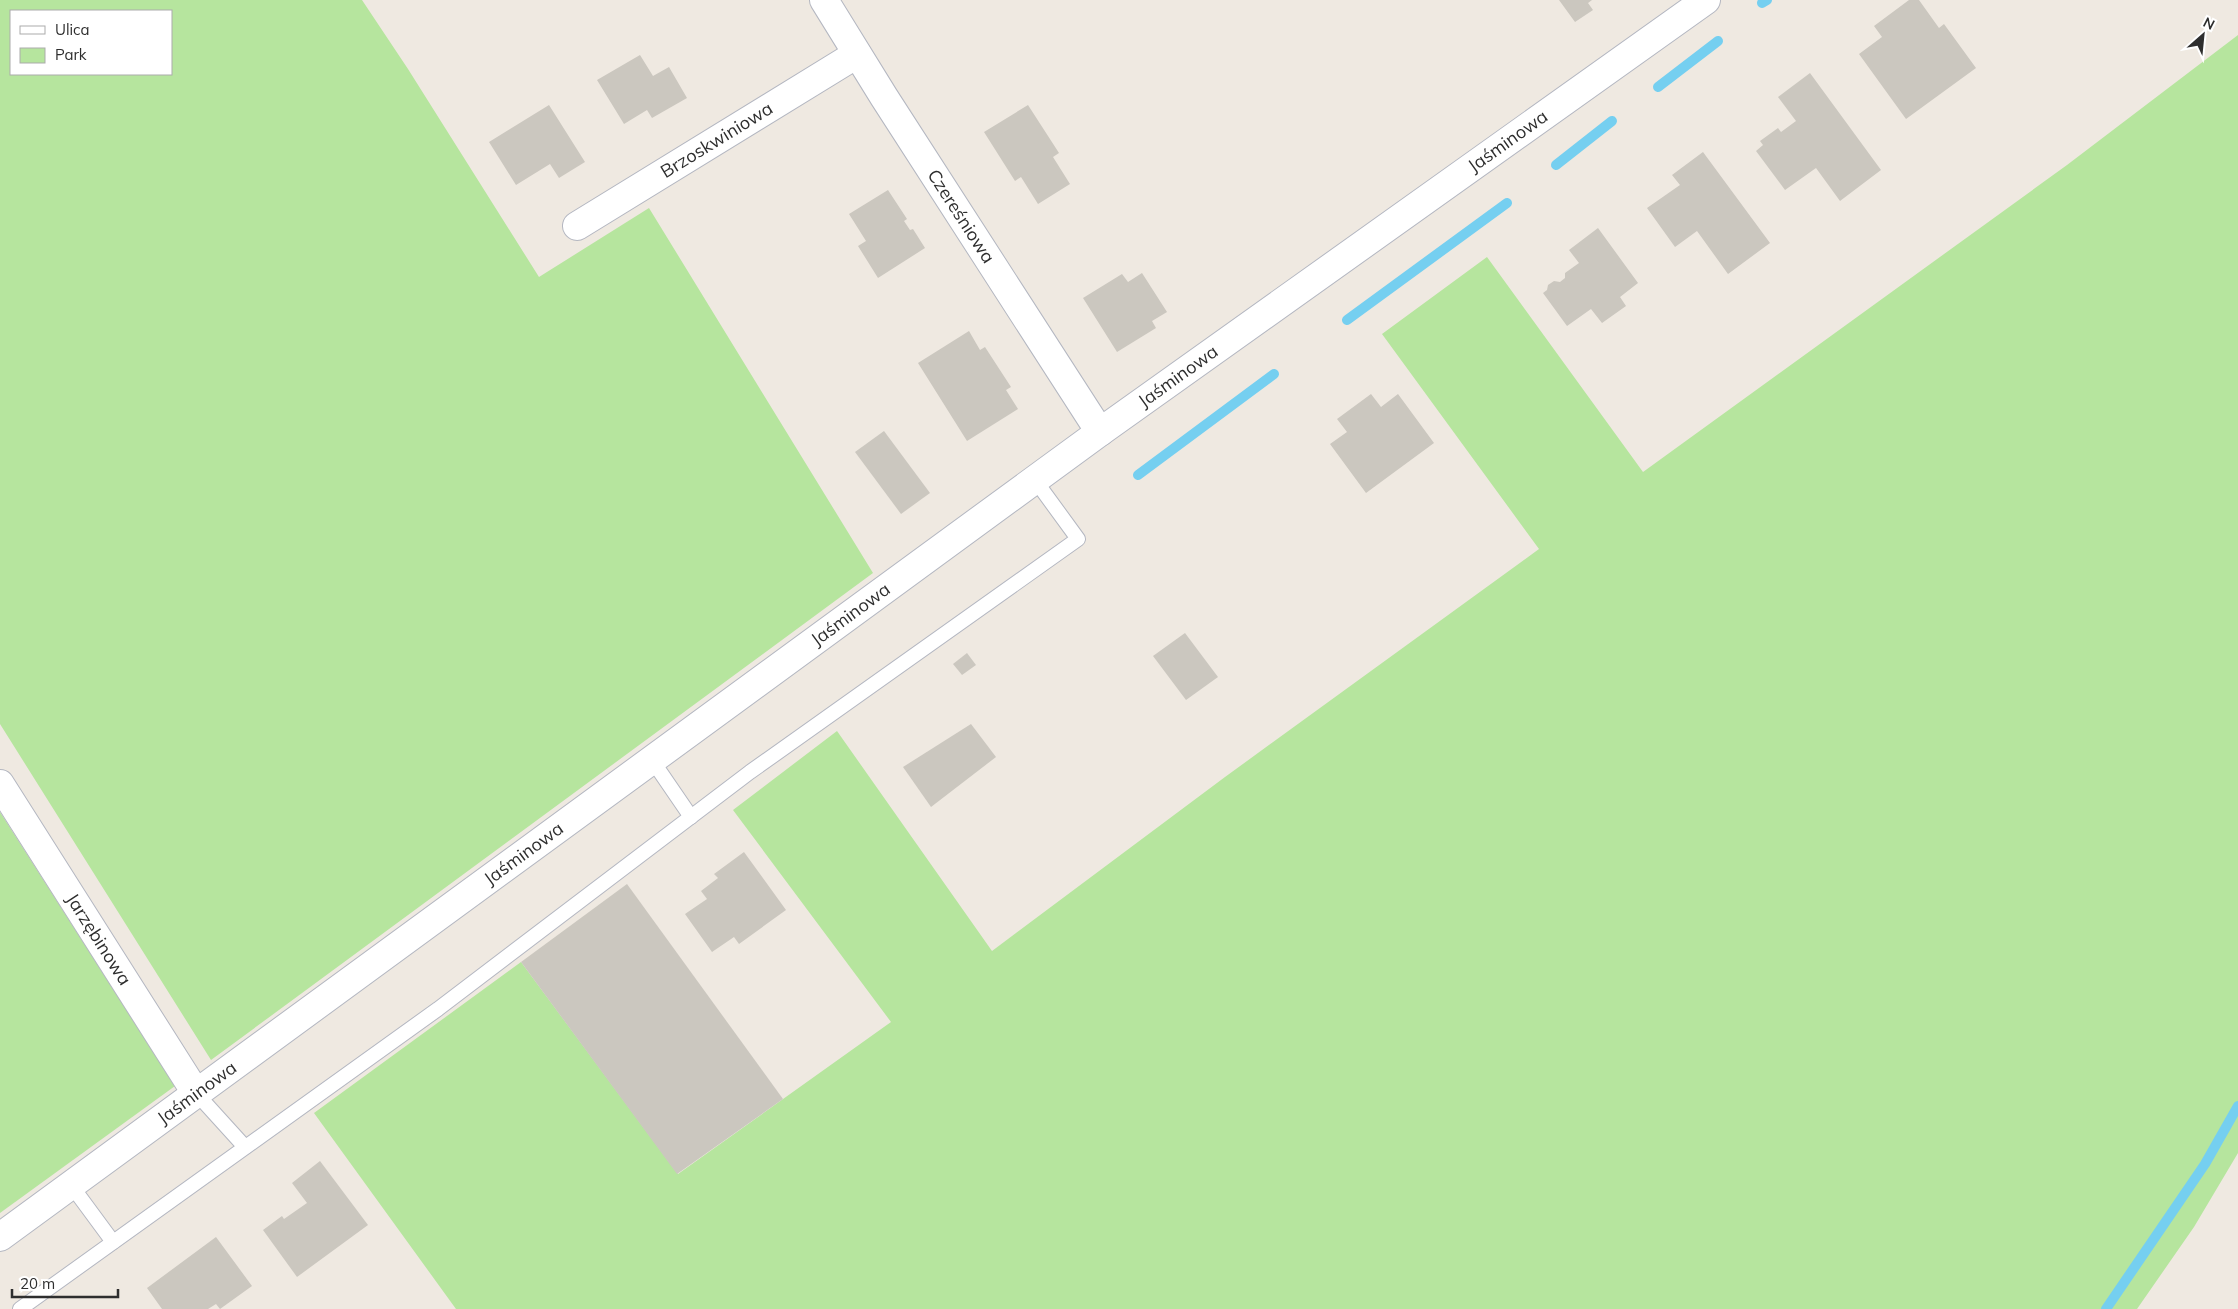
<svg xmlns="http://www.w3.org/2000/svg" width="2238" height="1309" font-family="Mulish,sans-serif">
<rect width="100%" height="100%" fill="#efe9e1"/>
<g fill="#b6e59e" fill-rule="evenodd">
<path d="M0 0H362L408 69 539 277 649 208 873 573 211 1060 0 724ZM11 11H171V74H11Z"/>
<polygon points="2238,35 2238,1153 2194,1227 2137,1309 456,1309 314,1113 521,962 678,1174 891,1022 733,810 837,731 992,951 1225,777 1539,549 1382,334 1487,257 1643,472 2067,165"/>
<polygon points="0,812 175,1086 0,1213"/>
</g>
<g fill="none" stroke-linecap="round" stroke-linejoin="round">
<g stroke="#75cff0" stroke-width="10">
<polyline points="1762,3 1767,0"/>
<polyline points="1658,87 1718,41"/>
<polyline points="1556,165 1612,121"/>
<polyline points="1347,320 1507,203"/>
<polyline points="1138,475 1274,374"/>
<polyline points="2106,1309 2205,1164 2238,1106"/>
</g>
</g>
<g fill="#cbc7bf">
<polygon points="1559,0 1592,0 1588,3 1593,10 1575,22"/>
<polygon points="1909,0 1919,0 1939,28 1944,24 1976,68 1906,119 1859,54 1882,37 1874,26"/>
<polygon points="640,55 653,76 669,67 687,98 652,118 647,110 624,124 597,80"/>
<polygon points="1810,73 1881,170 1840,201 1816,168 1785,190 1756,151 1763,145 1760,141 1778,128 1781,132 1796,121 1778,97"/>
<polygon points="549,105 585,162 559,178 550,164 516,185 489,142"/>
<polygon points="1028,105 1059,153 1053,157 1070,184 1038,204 1021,177 1015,181 984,132"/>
<polygon points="1703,152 1770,243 1728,274 1697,231 1675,247 1647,208 1680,185 1672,175"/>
<polygon points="888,190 907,219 904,221 910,230 913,229 925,248 878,278 858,246 866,241 849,214"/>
<polygon points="1598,228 1638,283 1620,297 1626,306 1602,323 1591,309 1567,326 1543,293 1547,290 1548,285 1554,281 1560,282 1565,278 1565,273 1579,263 1569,250"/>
<polygon points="1142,273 1167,312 1152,321 1156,328 1117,352 1083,298 1122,274 1128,282"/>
<polygon points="969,331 980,350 985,347 1011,387 1006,390 1018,409 967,441 918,363"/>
<polygon points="1371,394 1381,407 1398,394 1434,443 1366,493 1330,444 1347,432 1337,419"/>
<polygon points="884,431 930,493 901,514 855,452"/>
<polygon points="1185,633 1218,677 1186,700 1153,656"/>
<polygon points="967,653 976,665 962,675 953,664"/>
<polygon points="971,724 996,757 931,807 903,767"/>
<polygon points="744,852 786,910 739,944 734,937 712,952 685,914 707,899 701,891 718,878 714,874"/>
<polygon points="627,884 783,1099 677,1174 521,962"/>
<polygon points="320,1161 368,1225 297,1277 263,1230 282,1216 284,1219 307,1203 292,1183"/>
<polygon points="216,1237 252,1286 220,1309 216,1304 208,1309 162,1309 147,1288"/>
</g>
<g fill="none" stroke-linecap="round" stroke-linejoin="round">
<defs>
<g id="lane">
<polyline points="652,760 691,817"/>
<polyline points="196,1093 245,1147"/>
<polyline points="71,1185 113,1242"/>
<polyline points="20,1309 438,1009 750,772 1078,539 1035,480"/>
</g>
<g id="street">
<path id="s1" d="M824 0 884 97 1100 432"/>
<path id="s2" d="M577 226 857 54"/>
<path id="s3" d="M0 784 196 1093"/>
<path id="s4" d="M0 1237 1100 432 1706 0"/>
</g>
</defs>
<use href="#lane" stroke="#b4b7c1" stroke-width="16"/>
<use href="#street" stroke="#b4b7c1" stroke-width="30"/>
<use href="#lane" stroke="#fff" stroke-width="14"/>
<use href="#street" stroke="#fff" stroke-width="28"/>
</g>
<g text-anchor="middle" stroke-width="4" stroke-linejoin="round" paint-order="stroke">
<g font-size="18" fill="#2e2e2e" stroke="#fff">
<text dy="6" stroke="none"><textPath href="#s2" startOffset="164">Brzoskwiniowa</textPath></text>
<text dy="6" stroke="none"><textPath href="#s4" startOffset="1864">Jaśminowa</textPath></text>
<text dy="6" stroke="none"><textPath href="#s1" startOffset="256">Czereśniowa</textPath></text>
<text dy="6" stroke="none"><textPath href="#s4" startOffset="1459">Jaśminowa</textPath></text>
<text dy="6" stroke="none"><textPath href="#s4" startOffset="1054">Jaśminowa</textPath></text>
<text dy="6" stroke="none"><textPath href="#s4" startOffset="649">Jaśminowa</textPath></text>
<text dy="6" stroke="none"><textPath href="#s3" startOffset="184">Jarzębinowa</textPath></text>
<text dy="6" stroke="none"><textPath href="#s4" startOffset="244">Jaśminowa</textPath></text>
</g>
</g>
<rect x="10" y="10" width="162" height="65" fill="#ffffff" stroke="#ababab"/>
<rect x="20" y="26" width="25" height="8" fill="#ffffff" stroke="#ababab"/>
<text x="55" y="35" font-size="15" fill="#2e2e2e">Ulica</text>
<rect x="20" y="48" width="25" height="15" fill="#b6e59e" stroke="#ababab"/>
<text x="55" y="60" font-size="15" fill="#2e2e2e">Park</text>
<g transform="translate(2203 35) rotate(27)" stroke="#ffffff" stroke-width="4" paint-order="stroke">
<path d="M0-4L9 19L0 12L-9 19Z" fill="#2e2e2e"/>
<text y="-8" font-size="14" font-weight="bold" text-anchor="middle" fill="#2e2e2e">N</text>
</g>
<path d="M12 1289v8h106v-8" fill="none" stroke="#2e2e2e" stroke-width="2.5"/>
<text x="20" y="1289" font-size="15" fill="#2e2e2e" stroke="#ffffff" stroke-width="4" paint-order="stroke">20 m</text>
</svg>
